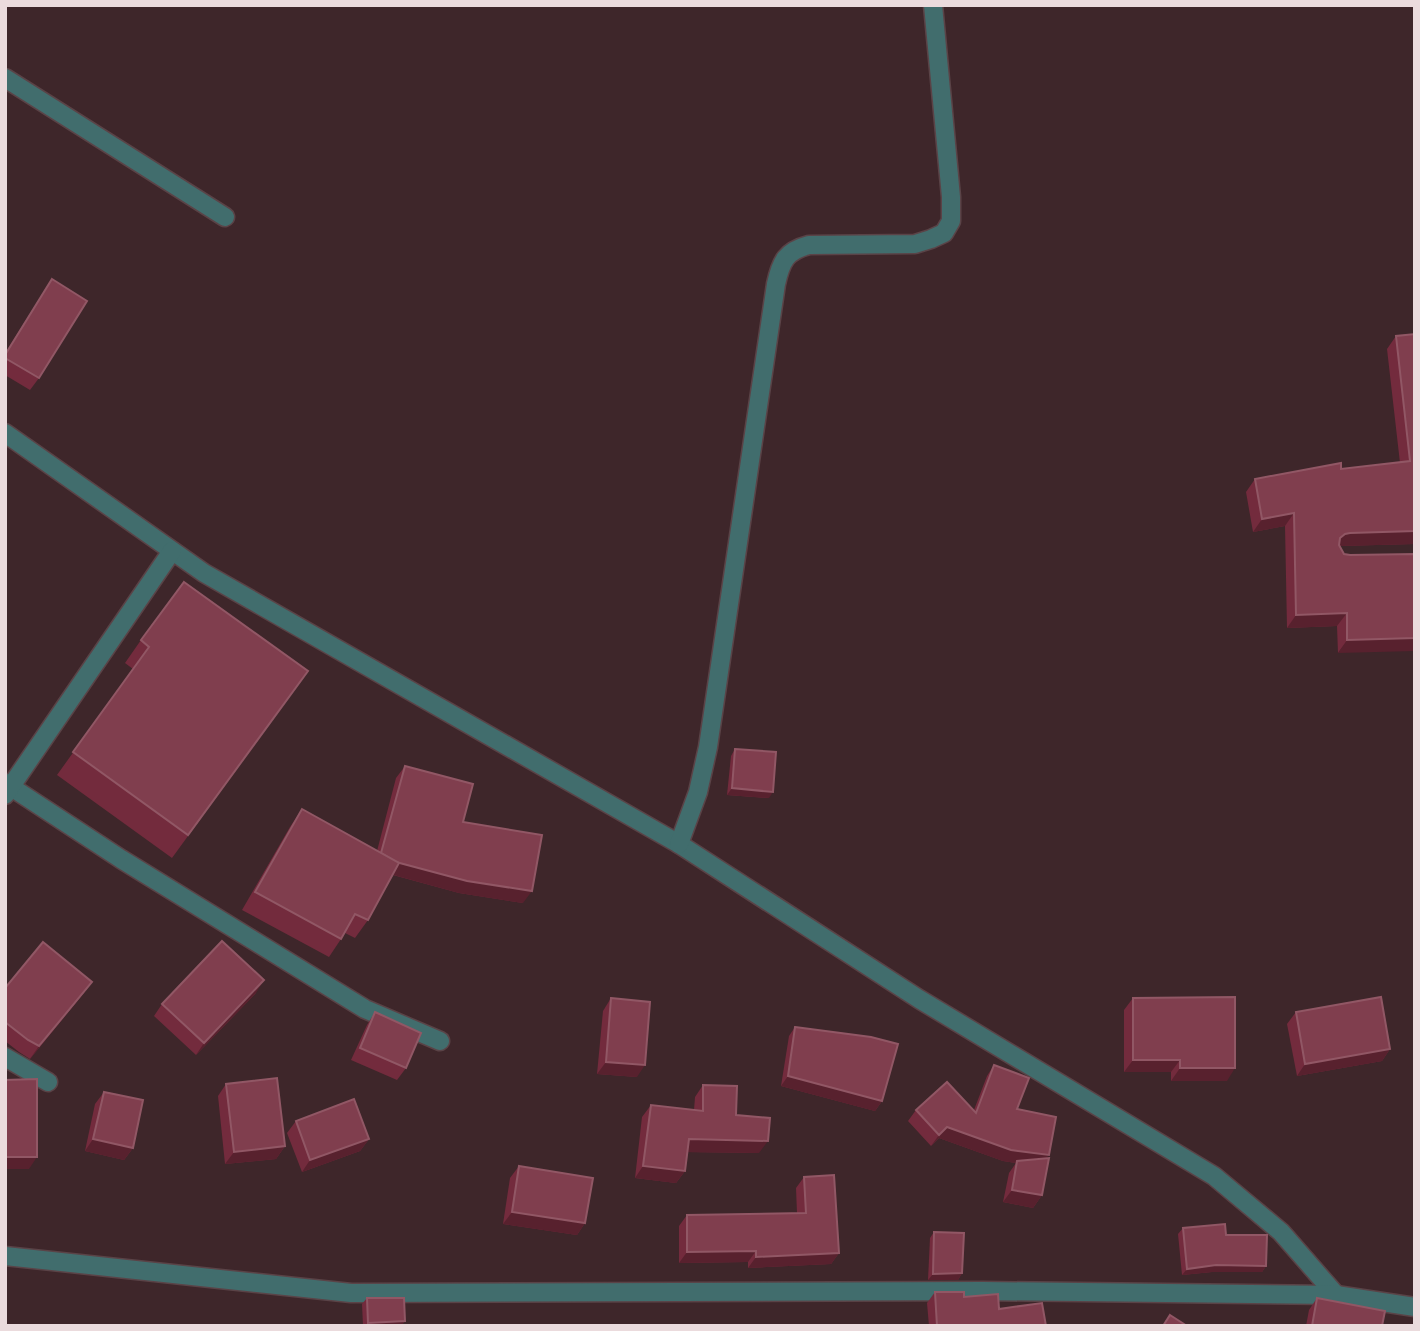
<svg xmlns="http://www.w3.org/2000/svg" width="1420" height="1331" font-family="Rubik,sans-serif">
<rect width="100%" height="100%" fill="#3e262a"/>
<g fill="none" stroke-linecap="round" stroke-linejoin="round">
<defs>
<g id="minor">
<polyline points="5,78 225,217"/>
<polyline points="5,433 204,573 679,844 919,999 1214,1176 1281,1232 1336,1295"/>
<polyline points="5,783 121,859 365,1009 440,1041"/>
<polyline points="5,795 172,551"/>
<path d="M679 844 698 792 708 747 776 284C781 261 786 251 809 245L915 244 931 239 944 233 951 221V197L933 5"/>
<polyline points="5,1057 48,1082"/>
<polyline points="5,1256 351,1293 983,1291 1336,1295 1415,1307"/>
</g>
</defs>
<use href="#minor" stroke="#5a4347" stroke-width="21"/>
<use href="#minor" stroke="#416d6d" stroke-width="18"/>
</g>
<g fill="#732b3d">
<polygon points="52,279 39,378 30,390 5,375 5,353"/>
<polygon points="1415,334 1415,544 1339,546 1344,554 1350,555 1415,554 1338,653 1337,626 1287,628 1285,526 1253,532 1246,492 1255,479 1400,463 1387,349 1396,336"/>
<polygon points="141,640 308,671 172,858 57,775 133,669 125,663"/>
<polygon points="735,749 769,798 727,795 731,756"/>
<polygon points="405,766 463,822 523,903 459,893 393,875 368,920 355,938 345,933 329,957 242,910 290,827 302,809 377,851 396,778"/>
<polygon points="92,982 83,994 30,1059 19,1052 5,1041 5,988"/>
<polygon points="256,993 196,1055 154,1016 162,1004"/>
<polygon points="611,998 637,1077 597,1074 603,1011"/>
<polygon points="1133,998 1227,1081 1171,1081 1171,1072 1124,1072 1124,1010"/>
<polygon points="375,1012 406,1068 397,1080 351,1060 367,1025"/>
<polygon points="1296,1012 1390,1049 1382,1061 1297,1076 1287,1024"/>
<polygon points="795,1027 882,1101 875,1111 781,1086 789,1036"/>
<polygon points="994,1065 1017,1109 1046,1159 1042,1195 1033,1208 1003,1202 1009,1173 1016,1163 1003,1161 939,1138 931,1146 908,1121 916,1110 974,1110 987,1076"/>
<polygon points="226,1084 285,1146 276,1159 225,1164 218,1096"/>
<polygon points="703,1085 736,1115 759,1153 687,1152 685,1171 676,1183 635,1178 642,1117 651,1105 694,1110 695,1097"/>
<polygon points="104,1092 133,1148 124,1160 85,1151 95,1104"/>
<polygon points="296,1121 369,1139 360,1151 302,1172 287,1133"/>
<polygon points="519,1166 585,1223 577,1235 503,1224 510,1178"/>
<polygon points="804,1177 839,1253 831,1264 748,1268 748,1262 679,1263 679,1226 687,1215 797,1213 796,1188"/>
<polygon points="1183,1228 1226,1235 1266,1266 1262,1272 1212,1272 1182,1275 1178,1234"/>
<polygon points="934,1232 962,1273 958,1280 928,1280 930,1238"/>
<polygon points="935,1292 964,1297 1046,1326 929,1326 927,1303"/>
<polygon points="367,1298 405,1321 401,1326 363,1326 362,1304"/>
<polygon points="1317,1298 1382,1326 1306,1326 1309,1310"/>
</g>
<g fill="#58212e">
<polygon points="1294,513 1285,526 1253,532 1262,519"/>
<polygon points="1415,531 1415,544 1341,546 1336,547 1340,538 1345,534 1350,533"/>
<polygon points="1347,613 1337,626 1287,628 1296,615"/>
<polygon points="1415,638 1415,651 1338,653 1347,640"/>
<polygon points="732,788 773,792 769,798 727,795"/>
<polygon points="380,857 532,891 523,903 459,893 372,869"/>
<polygon points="264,980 256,993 196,1055 204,1043"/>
<polygon points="92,982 83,994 30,1059 39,1046"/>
<polygon points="1390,1049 1382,1061 1297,1076 1305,1064"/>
<polygon points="1133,1060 1180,1060 1171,1072 1124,1072"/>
<polygon points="606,1062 645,1065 637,1077 597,1074"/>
<polygon points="1180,1068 1235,1068 1227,1081 1171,1081"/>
<polygon points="788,1076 882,1101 875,1111 781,1086"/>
<polygon points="947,1127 1049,1155 1041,1166 1017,1161 1016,1163 1003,1161 939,1138 931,1146 939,1135"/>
<polygon points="93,1139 133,1148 124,1160 85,1151"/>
<polygon points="369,1139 360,1151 302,1172 310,1160"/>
<polygon points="689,1139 768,1141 759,1153 680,1152"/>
<polygon points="285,1146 276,1159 225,1164 234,1152"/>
<polygon points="5,1157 37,1157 29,1169 5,1169"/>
<polygon points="643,1166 685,1171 676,1183 635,1178"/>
<polygon points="1012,1190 1042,1195 1033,1208 1003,1202"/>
<polygon points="512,1212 585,1223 577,1235 503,1224"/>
<polygon points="756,1251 748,1262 679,1263 687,1252"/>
<polygon points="839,1253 831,1264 748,1268 756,1257"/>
<polygon points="1216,1265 1266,1266 1262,1272 1212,1272 1182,1275 1187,1269"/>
<polygon points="962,1273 958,1280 928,1280 933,1274"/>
<polygon points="405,1321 401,1326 366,1326 368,1323"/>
</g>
<g fill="#803e4e" stroke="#915765" stroke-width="2">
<polygon points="52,279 87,301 39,378 5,358 5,355"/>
<polygon points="1415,334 1415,531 1350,533 1345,534 1340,538 1339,545 1344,554 1350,555 1415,554 1415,638 1347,640 1347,613 1296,615 1294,513 1262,519 1255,479 1341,463 1341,469 1410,461 1396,336"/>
<polygon points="184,582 308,671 188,835 73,752 149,647 141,640"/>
<polygon points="735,749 776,752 773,792 732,788"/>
<polygon points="405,766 473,784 463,822 542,835 532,891 467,881 396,862 381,853"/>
<polygon points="302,809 399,863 368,920 355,914 341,939 255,892"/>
<polygon points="222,941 264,980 204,1043 162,1004"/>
<polygon points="43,942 92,982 39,1046 28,1040 5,1022 5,988"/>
<polygon points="1235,997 1235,1068 1180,1068 1180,1060 1133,1060 1133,998"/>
<polygon points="1381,997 1390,1049 1305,1064 1296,1012"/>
<polygon points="611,998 650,1002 645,1065 606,1062"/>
<polygon points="375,1012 421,1033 406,1068 360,1048"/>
<polygon points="795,1027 871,1037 898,1044 882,1101 788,1076"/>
<polygon points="994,1065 1029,1078 1017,1109 1056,1117 1049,1155 1011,1150 947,1127 939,1135 916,1110 947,1082 976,1113"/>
<polygon points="277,1078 285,1146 234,1152 226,1084"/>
<polygon points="37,1079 37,1157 5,1157 5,1080"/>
<polygon points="703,1085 737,1086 736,1115 770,1118 768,1141 689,1139 685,1171 643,1166 651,1105 703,1111"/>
<polygon points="104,1092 143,1100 133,1148 93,1139"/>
<polygon points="354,1099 369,1139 310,1160 296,1121"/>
<polygon points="1049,1158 1042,1195 1012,1190 1017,1161"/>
<polygon points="519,1166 593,1178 585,1223 512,1212"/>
<polygon points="834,1175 839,1253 756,1257 756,1251 687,1252 687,1215 806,1213 804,1177"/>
<polygon points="1225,1224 1226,1235 1267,1235 1266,1266 1216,1265 1187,1269 1183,1228"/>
<polygon points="934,1232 964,1233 962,1273 933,1274"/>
<polygon points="935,1292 964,1292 964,1297 998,1294 999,1309 1042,1303 1046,1326 937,1326"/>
<polygon points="367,1298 404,1298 405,1321 368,1323"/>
<polygon points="1317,1298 1385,1311 1382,1326 1312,1326"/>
<polygon points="1170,1315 1187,1326 1163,1326"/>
</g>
<rect width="1420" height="1331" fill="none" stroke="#ebdbdd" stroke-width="14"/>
</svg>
